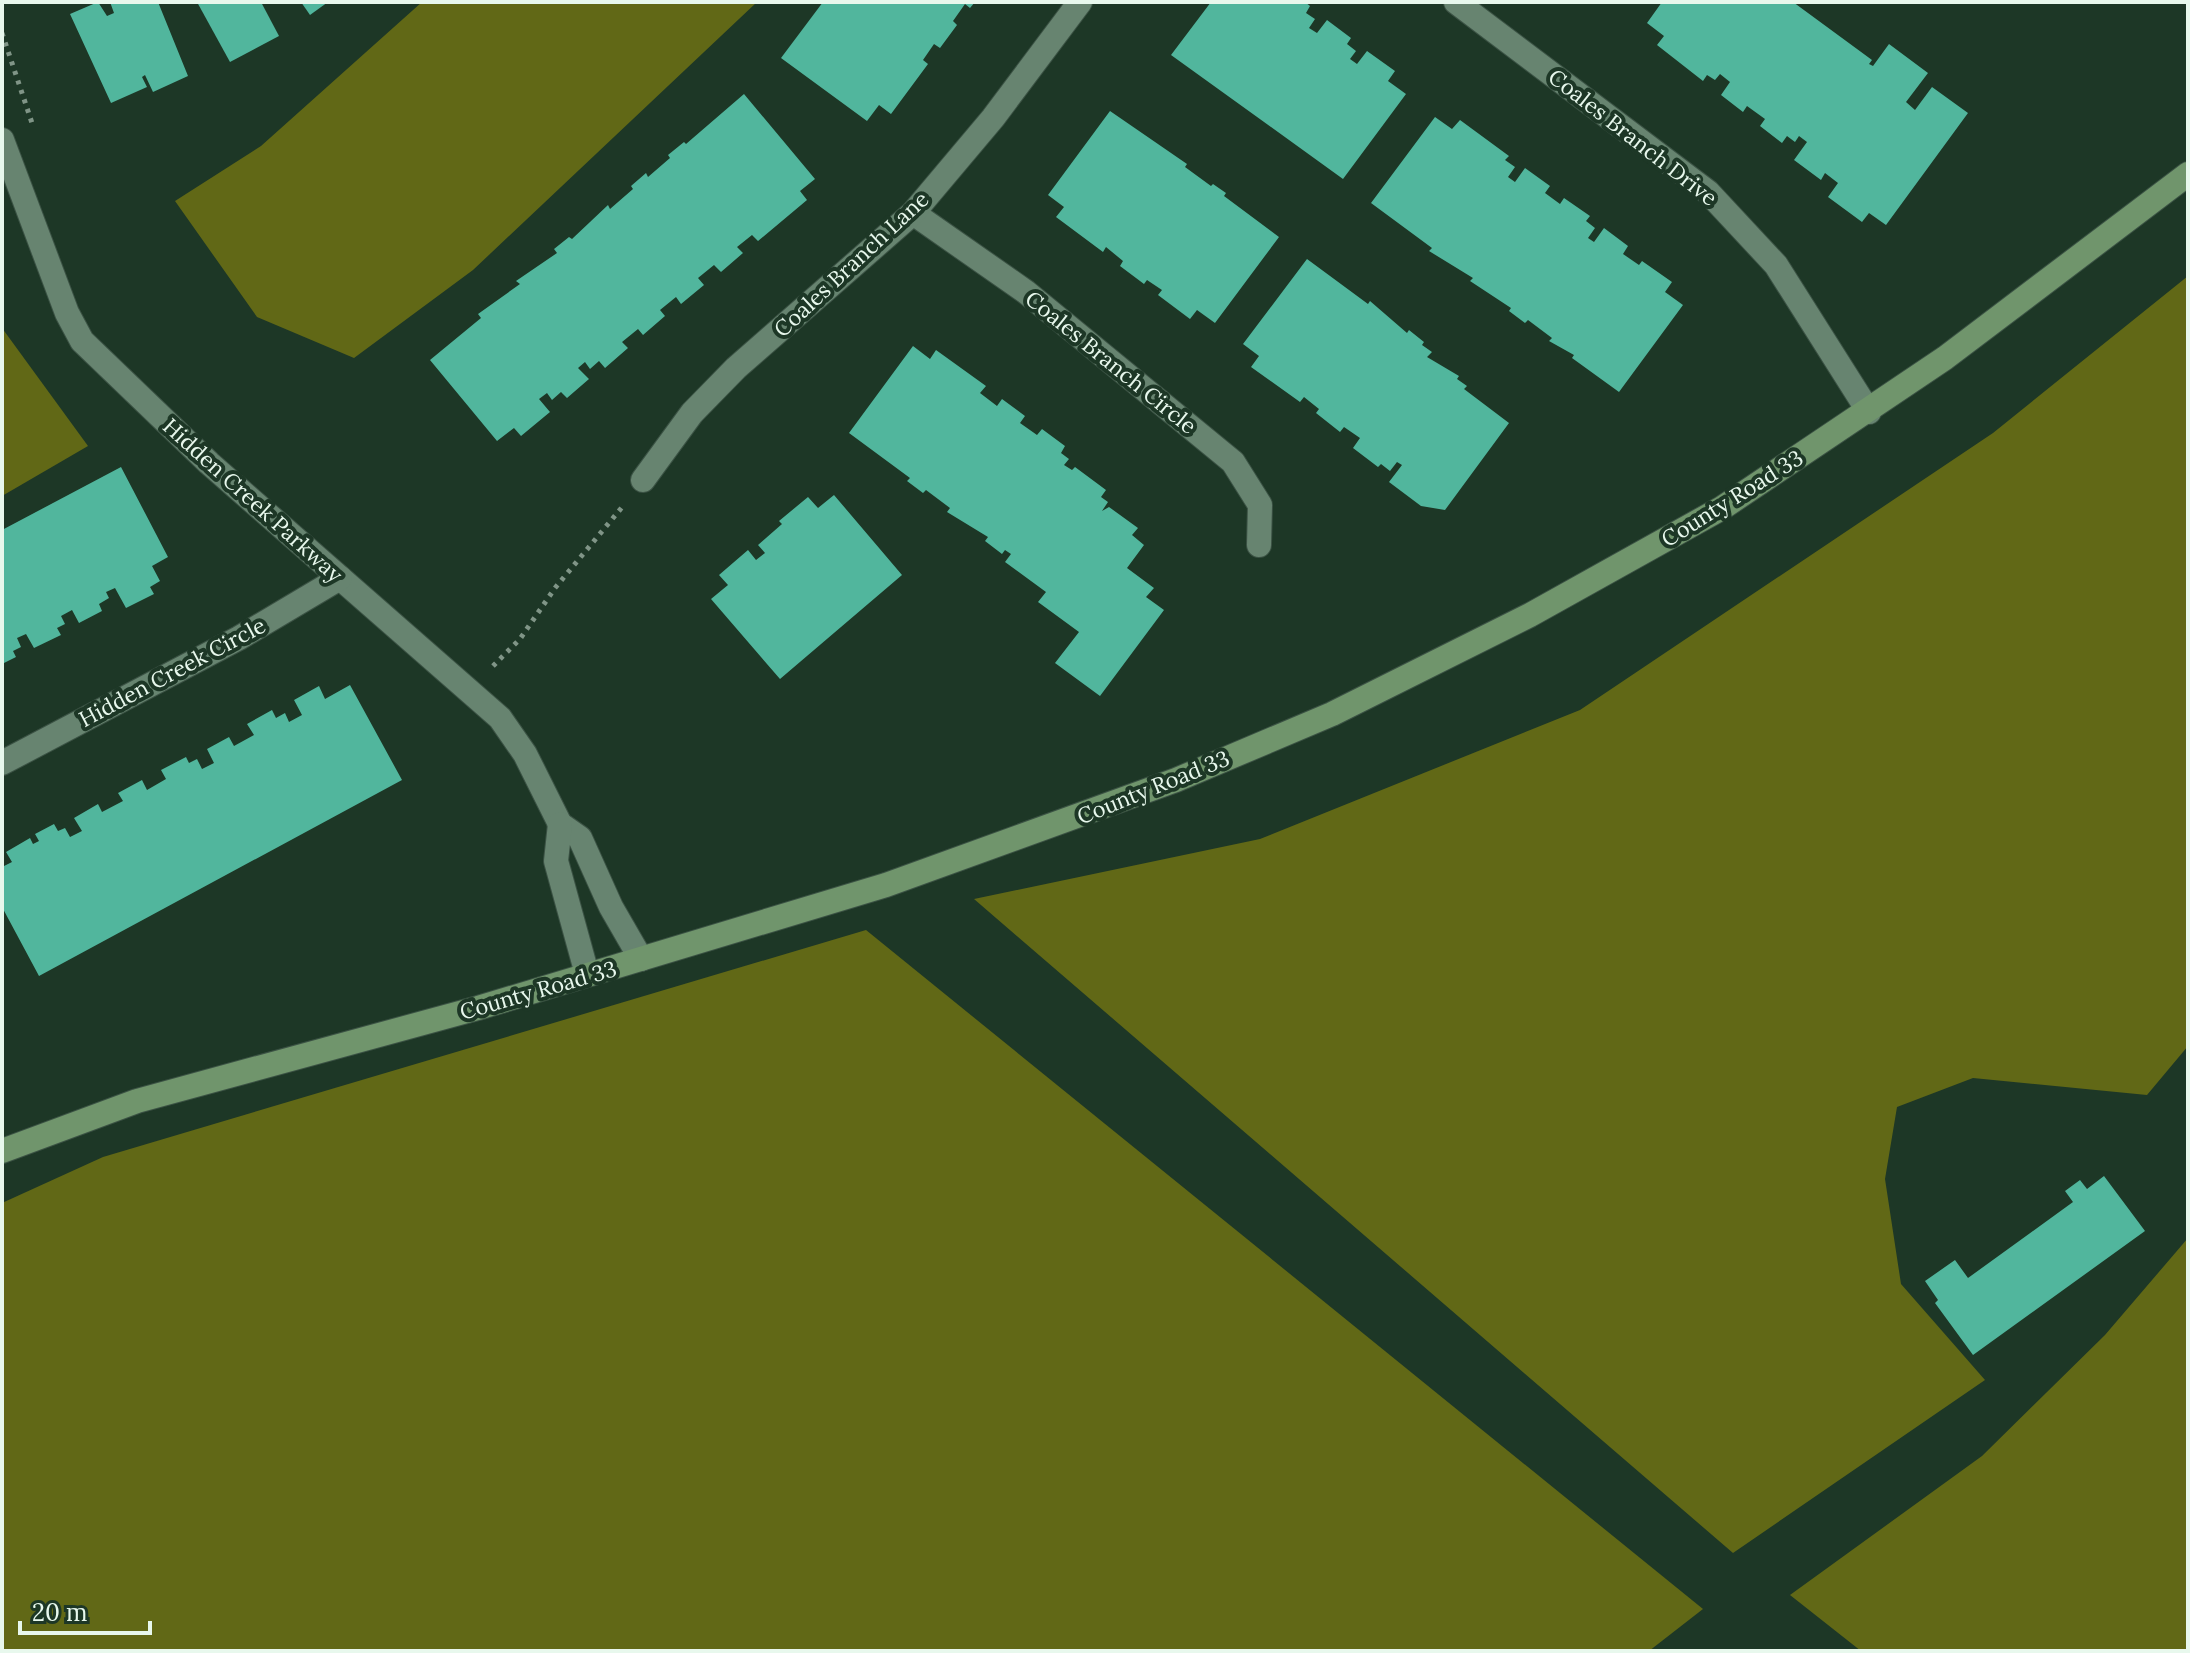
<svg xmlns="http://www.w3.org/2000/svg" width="2190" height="1653" font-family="Lora,serif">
<rect width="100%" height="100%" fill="#1d3726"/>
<g fill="#616816">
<polygon points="422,2 757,2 473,270 354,358 257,317 175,201 261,146"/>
<polygon points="2188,276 2188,1046 2147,1095 1973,1078 1897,1107 1885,1179 1901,1284 1985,1380 1733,1553 974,899 1260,839 1580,710 1993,433"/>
<polygon points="2,328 88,446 2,496"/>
<polygon points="866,930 1703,1609 1649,1651 2,1651 2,1203 103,1157"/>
<polygon points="2188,1238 2188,1651 1861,1651 1790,1595 1982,1456 2105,1335"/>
</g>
<g fill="#51b69d">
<polygon points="98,2 107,16 114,13 110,2 158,2 188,76 153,92 145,75 142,77 147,87 111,103 70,14"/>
<polygon points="197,2 261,2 279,36 230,62"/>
<polygon points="301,2 328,2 310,15"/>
<polygon points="823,2 975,2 970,8 965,4 953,21 957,25 940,48 934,44 923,60 928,64 891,114 879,105 867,121 781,58"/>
<polygon points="1211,2 1305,2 1310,6 1306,13 1315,19 1309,28 1317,33 1327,20 1351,38 1347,44 1356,51 1350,59 1357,64 1367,51 1395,71 1388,81 1406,94 1343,179 1171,55"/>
<polygon points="1662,2 1793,2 1872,60 1869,64 1873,66 1889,44 1928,73 1906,102 1915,110 1932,87 1968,113 1886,225 1869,213 1862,222 1828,197 1838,183 1825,173 1821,180 1794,160 1807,142 1799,136 1795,142 1787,136 1782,143 1760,126 1765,119 1747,106 1743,112 1721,95 1730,82 1720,74 1715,80 1707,75 1703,81 1657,45 1664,36 1647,23"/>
<polygon points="744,94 815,179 800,191 807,200 758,241 752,235 737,247 743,253 721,272 714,265 698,278 704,285 681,304 676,297 660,310 665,316 643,335 638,329 622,342 628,348 605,368 599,361 590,369 585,362 578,368 589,379 567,398 561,392 552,400 547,393 539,399 550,412 521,436 514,428 497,441 430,360 481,318 478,314 520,284 516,281 557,253 554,249 569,237 572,239 608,205 610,209 633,189 631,186 646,173 648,177 670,158 668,155 684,142 686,144"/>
<polygon points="1110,111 1187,164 1185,167 1211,186 1213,184 1226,193 1224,196 1279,237 1215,323 1197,310 1190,319 1158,295 1162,290 1147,280 1144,284 1120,266 1123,261 1106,247 1103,252 1056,217 1064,207 1048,195"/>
<polygon points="1435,117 1452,129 1460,120 1509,156 1505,160 1515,167 1508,177 1515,182 1525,168 1550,186 1545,193 1560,204 1564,198 1590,216 1586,221 1595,228 1588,238 1594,242 1604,228 1628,246 1623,254 1639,265 1642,261 1672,282 1665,292 1683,305 1619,392 1572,358 1574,355 1549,341 1552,338 1528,320 1525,323 1509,311 1511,308 1470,281 1473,278 1429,251 1432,248 1371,203"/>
<polygon points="1307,259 1368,304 1370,301 1407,333 1409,330 1424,342 1422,345 1432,352 1427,357 1459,376 1457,379 1467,386 1464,389 1509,423 1445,510 1421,506 1389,482 1402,465 1397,462 1390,471 1381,464 1378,467 1353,448 1360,438 1344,427 1340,432 1316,413 1319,409 1304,397 1300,402 1251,367 1259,356 1243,344"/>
<polygon points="913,346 930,359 936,350 986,386 980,393 997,406 1002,399 1025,416 1020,423 1037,435 1042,429 1065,446 1061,453 1069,459 1064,465 1072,470 1075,467 1106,490 1101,497 1108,502 1102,511 1109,507 1138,528 1132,535 1144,545 1127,568 1154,588 1146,597 1164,610 1100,696 1055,663 1079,632 1038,602 1046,592 1005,562 1011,554 1005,550 1002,554 985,541 988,537 947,512 950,508 926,490 923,493 907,481 910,478 849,433"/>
<polygon points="121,467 168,557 152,566 160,581 150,587 154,594 126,608 115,588 106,592 109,598 99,604 102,611 79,623 72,610 61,616 65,624 57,628 61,635 34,648 26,634 17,638 21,647 13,651 16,657 2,664 2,530"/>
<polygon points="834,495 902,575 780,679 711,599 728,585 719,575 748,550 756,560 765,553 758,545 782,524 779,521 808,497 818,508"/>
<polygon points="350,685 402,780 39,976 2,907 2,867 12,862 6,852 30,838 33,844 39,841 35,834 54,824 58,831 65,828 70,837 82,831 74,818 98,804 102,812 123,801 118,793 142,780 147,790 166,779 161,770 186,757 189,763 197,759 202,769 214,763 207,749 229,737 234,746 254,735 247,724 272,710 276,718 285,713 289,722 302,715 294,700 319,686 325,699"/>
<polygon points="2104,1176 2145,1231 1973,1355 1935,1303 1938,1300 1925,1281 1955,1260 1968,1278 2073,1202 2065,1191 2080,1180 2087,1189"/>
</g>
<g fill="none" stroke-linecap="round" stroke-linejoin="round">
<defs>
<g id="street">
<polyline points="1456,2 1708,192 1776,265 1869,412"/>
<polyline points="2,140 67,313 82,341 209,463 500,718 525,754 560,824 580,838 611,907 641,959"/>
<polyline points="913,213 1026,292 1233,462 1260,505 1259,545"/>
<polyline points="643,480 692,413 736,368 913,213 993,118 1080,2"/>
<polyline points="2,763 239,638 340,578"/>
<polyline points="560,824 556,861 587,974"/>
</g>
<polyline id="secondary" points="2,1151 137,1101 478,1008 886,885 1176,780 1332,714 1530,615 1722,508 1945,358 2188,174"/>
</defs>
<use href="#street" stroke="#3b5244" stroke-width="26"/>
<use href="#secondary" stroke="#3b5244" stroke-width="26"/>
<g stroke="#809587" stroke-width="5" stroke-dasharray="4 6" stroke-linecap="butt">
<polyline points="2,33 32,123"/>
<polyline points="493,666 520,639 555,588 623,506"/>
</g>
<use href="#street" stroke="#678470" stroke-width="24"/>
<use href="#secondary" stroke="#70956c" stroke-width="24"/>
</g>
<g text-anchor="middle" stroke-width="8" stroke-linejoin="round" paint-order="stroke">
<g font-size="22" fill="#e8f8ed" stroke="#1d3726">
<text transform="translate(1633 137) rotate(38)" y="8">Coales Branch Drive</text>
<text transform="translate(851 264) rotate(-43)" y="8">Coales Branch Lane</text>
<text transform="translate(1111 362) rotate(39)" y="8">Coales Branch Circle</text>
<text transform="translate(1732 498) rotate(-32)" y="8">County Road 33</text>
<text transform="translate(253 500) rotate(42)" y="8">Hidden Creek Parkway</text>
<text transform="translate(172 672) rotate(-28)" y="8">Hidden Creek Circle</text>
<text transform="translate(1153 787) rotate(-22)" y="8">County Road 33</text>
<text transform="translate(538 990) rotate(-16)" y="8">County Road 33</text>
</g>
</g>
<rect width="2190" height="1653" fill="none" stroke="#e8f8ed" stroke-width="8"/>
<path d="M20 1621v12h130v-12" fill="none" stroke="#e8f8ed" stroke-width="4"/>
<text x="32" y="1621" font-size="24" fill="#e8f8ed" stroke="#1d3726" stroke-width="6" paint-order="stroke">20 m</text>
</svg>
